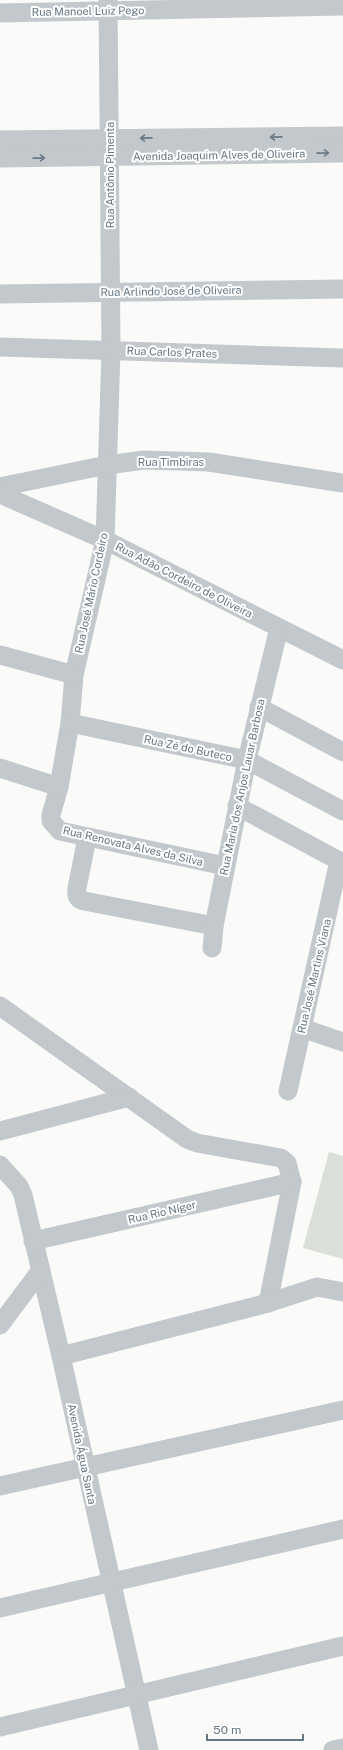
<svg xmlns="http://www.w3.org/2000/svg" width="343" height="1750" font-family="'Public Sans',sans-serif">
<rect width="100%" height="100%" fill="#fafaf8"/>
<polygon fill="#dadfd7" points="329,1152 343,1156 343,1259 303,1248"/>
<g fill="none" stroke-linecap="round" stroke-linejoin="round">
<g stroke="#c3c8cc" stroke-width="19">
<polyline points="108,0 111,351 105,540 74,675 70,723 59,787 51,815 51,821 60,831 225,866"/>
<polyline points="0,13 343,6"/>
<polyline points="0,140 343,136"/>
<polyline points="0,158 343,153"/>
<polyline points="0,294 343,289"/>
<polyline points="0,347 343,358"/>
<polyline points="0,487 107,465 144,460 209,462 343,483"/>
<polyline points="0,494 105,540 343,660"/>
<polyline points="0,655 74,675"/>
<polyline points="259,707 343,752"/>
<polyline points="70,723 247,760 343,811"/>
<polyline points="0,768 59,787"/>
<polyline points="237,806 343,863"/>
<path d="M87 838 77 888C76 895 77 899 84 901L214 926"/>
<polyline points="212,948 214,926 247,760 279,628"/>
<polyline points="0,1006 187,1139 197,1143 281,1158 287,1163 292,1182 268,1303"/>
<polyline points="302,1028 343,1042"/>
<polyline points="288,1091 339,861"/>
<polyline points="0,1131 129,1097"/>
<polyline points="0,1165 19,1186 23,1195 61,1356 149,1750"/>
<polyline points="33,1241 292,1182"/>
<polyline points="0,1325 41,1270"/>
<polyline points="61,1356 268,1303 317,1287 343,1292"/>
<polyline points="0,1486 343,1410"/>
<polyline points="0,1608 343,1529"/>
<polyline points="0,1727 343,1646"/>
<polyline points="333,1750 343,1748"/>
</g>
</g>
<defs><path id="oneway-shaft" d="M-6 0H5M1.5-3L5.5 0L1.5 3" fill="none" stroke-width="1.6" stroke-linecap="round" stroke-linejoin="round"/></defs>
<g stroke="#6a7a87">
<use href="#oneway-shaft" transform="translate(276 137) rotate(179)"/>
<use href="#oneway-shaft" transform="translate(146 138) rotate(179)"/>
<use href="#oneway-shaft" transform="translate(323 153) rotate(-1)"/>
<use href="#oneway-shaft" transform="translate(39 158) rotate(-1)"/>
</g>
<g text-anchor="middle" stroke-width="4" stroke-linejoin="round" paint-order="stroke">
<g font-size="11" fill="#657683" stroke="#fff">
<text transform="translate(88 11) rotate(-1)" y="4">Rua Manoel Luiz Pego</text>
<text transform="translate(219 155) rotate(-1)" y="4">Avenida Joaquim Alves de Oliveira</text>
<text transform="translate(110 175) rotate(-90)" y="4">Rua Antônio Pimenta</text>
<text transform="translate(171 291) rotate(-1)" y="4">Rua Arlindo José de Oliveira</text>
<text transform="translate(172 352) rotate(2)" y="4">Rua Carlos Prates</text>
<text x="171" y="466">Rua Timbiras</text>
<text transform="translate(184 580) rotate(27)" y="4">Rua Adão Cordeiro de Oliveira</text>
<text transform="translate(91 593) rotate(-78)" y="4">Rua José Mário Cordeiro</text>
<text transform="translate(188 748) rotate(12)" y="4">Rua Zé do Buteco</text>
<text transform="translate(242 787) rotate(-78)" y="4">Rua Maria dos Anjos Lauar Barbosa</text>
<text transform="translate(133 846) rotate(13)" y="4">Rua Renovata Alves da Silva</text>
<text transform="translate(314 976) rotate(-77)" y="4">Rua José Martins Viana</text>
<text transform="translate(162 1212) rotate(-13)" y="4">Rua Rio Níger</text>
<text transform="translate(82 1454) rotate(78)" y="4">Avenida Água Santa</text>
</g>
</g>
<path d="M207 1734v6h96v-6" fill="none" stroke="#657683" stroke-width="2"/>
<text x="213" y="1734" font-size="12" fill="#657683" stroke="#ffffff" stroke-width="3" paint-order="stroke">50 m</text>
</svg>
